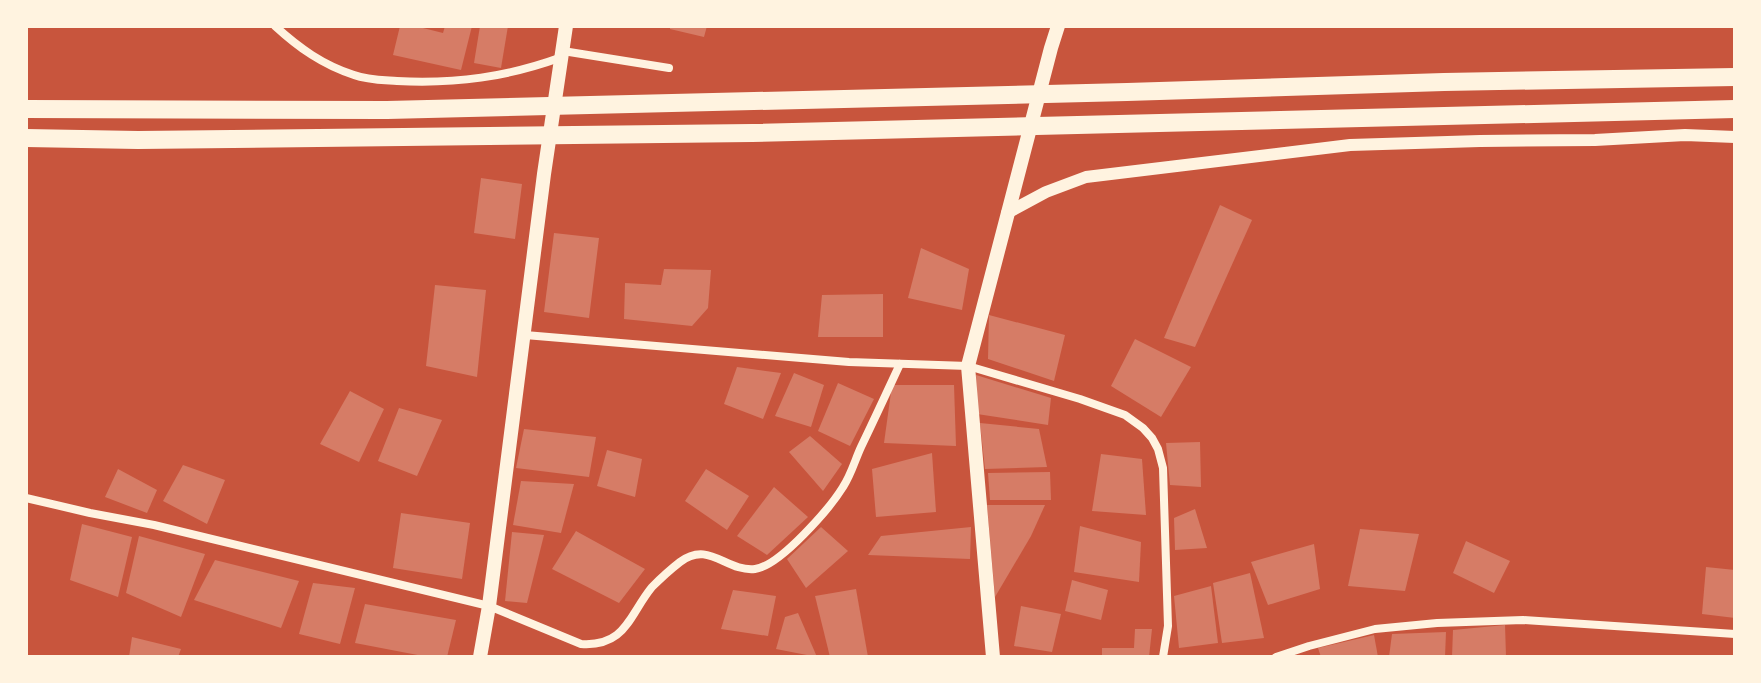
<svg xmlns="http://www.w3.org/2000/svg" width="1761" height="683" font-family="Roboto,sans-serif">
<rect width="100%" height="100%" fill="#c8553d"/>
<g fill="#d67c66">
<polygon points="400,26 415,26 443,33 445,26 472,26 461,70 393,55"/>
<polygon points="480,26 508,26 501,68 474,63"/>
<polygon points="670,26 707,26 704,37 670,29"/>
<polygon points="481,178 522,184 515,239 474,233"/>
<polygon points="1220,205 1252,220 1195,347 1164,338"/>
<polygon points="554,233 599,238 589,318 544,312"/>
<polygon points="921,248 969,269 962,310 908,298"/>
<polygon points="664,269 711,270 708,308 692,326 624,319 625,283 661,285"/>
<polygon points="435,285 486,290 477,377 426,366"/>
<polygon points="883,294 883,337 818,337 822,295"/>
<polygon points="989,315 1065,335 1054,381 988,359"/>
<polygon points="1135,339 1191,367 1161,417 1111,386"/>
<polygon points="737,367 781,373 763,419 724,404"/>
<polygon points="794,373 824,385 811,427 775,416"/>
<polygon points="976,375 1051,398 1048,425 977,414"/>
<polygon points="838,383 874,399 850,446 818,431"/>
<polygon points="892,385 954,385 956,446 884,443"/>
<polygon points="350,391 384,409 359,462 320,444"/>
<polygon points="399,408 442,420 417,476 378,461"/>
<polygon points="980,423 1039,429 1047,467 985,469"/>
<polygon points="524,429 596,437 589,477 516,468"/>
<polygon points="810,436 842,464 823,491 789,452"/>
<polygon points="1200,442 1201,487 1170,485 1166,443"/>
<polygon points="607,450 642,459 635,497 597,486"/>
<polygon points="932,453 936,512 876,517 872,469"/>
<polygon points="1101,454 1142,459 1146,515 1092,511"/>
<polygon points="183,465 225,480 207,524 163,501"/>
<polygon points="118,469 157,490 147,513 105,497"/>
<polygon points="706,469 749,496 727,530 685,501"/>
<polygon points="1050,472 1051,500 990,500 988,473"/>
<polygon points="521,481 574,484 561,533 513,525"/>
<polygon points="774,487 808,517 767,555 737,536"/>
<polygon points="987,505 1045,505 1031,536 995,597"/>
<polygon points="1195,509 1207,548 1175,550 1174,518"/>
<polygon points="401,513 470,523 462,579 393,568"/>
<polygon points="82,524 132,537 118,597 70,580"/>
<polygon points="1080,526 1141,542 1139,582 1074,572"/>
<polygon points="821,527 848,551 806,588 787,559"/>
<polygon points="971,527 970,559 868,555 881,536"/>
<polygon points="1360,529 1419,534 1405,591 1348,586"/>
<polygon points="576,531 645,569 619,603 552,569"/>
<polygon points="512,532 544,535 527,603 505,601"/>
<polygon points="139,536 205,554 181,617 126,593"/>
<polygon points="1466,541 1510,561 1494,593 1453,573"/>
<polygon points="1314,544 1320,589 1268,605 1251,562"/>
<polygon points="215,560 299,581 281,628 194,600"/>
<polygon points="1706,567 1735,570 1735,618 1702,614"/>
<polygon points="1250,573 1264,638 1222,643 1213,583"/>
<polygon points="1072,580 1108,590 1101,620 1065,611"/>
<polygon points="313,583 355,588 340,644 299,634"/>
<polygon points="1211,586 1218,643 1179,648 1174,596"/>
<polygon points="856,589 868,657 830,657 815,596"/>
<polygon points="733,590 776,596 768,636 721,629"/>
<polygon points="365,604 456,620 447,657 428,657 355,643"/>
<polygon points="1021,606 1061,614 1052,652 1014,646"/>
<polygon points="798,613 817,657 776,649 785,617"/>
<polygon points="1505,625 1506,657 1452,657 1453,630"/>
<polygon points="1135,629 1152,629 1149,657 1102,657 1102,648 1134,648"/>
<polygon points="1446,632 1445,657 1389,657 1392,634"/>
<polygon points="1374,635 1378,657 1321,657 1318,648"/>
<polygon points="132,637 181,649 178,657 129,657"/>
</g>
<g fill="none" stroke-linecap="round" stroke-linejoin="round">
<g stroke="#fff3e0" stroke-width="8">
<path d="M275 26C299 48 323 65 354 75 367 80 383 80 397 81 456 84 507 77 562 57"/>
<polyline points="563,51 669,68"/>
<polyline points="525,335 849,362 968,366 1080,399 1125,415 1143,428 1152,438 1158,449 1163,468 1168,626 1163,657"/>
<path d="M26 498 90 513 154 525 489 606 581 644C626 647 629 615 652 587 660 579 671 569 680 562 709 540 726 572 755 569 780 566 830 508 843 487 851 475 855 460 861 447 874 420 887 392 900 364"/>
<polyline points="1276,657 1309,646 1375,629 1437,623 1523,620 1735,634"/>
</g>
<polyline stroke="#fff3e0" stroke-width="12" points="1007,213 1046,192 1086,177 1350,145 1480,141 1595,140 1685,135 1735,137"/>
<g stroke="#fff3e0" stroke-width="14">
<polyline points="480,657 489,606 544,174 566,26"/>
<polyline points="993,657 968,366 1051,48 1058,26"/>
</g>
<g stroke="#fff3e0" stroke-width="18">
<polyline points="26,109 387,110 1127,92 1444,82 1735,77"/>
<polyline points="26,138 138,140 752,133 1735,109"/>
</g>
</g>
<rect width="1761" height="683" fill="none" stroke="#fff3e0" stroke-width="56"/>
</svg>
